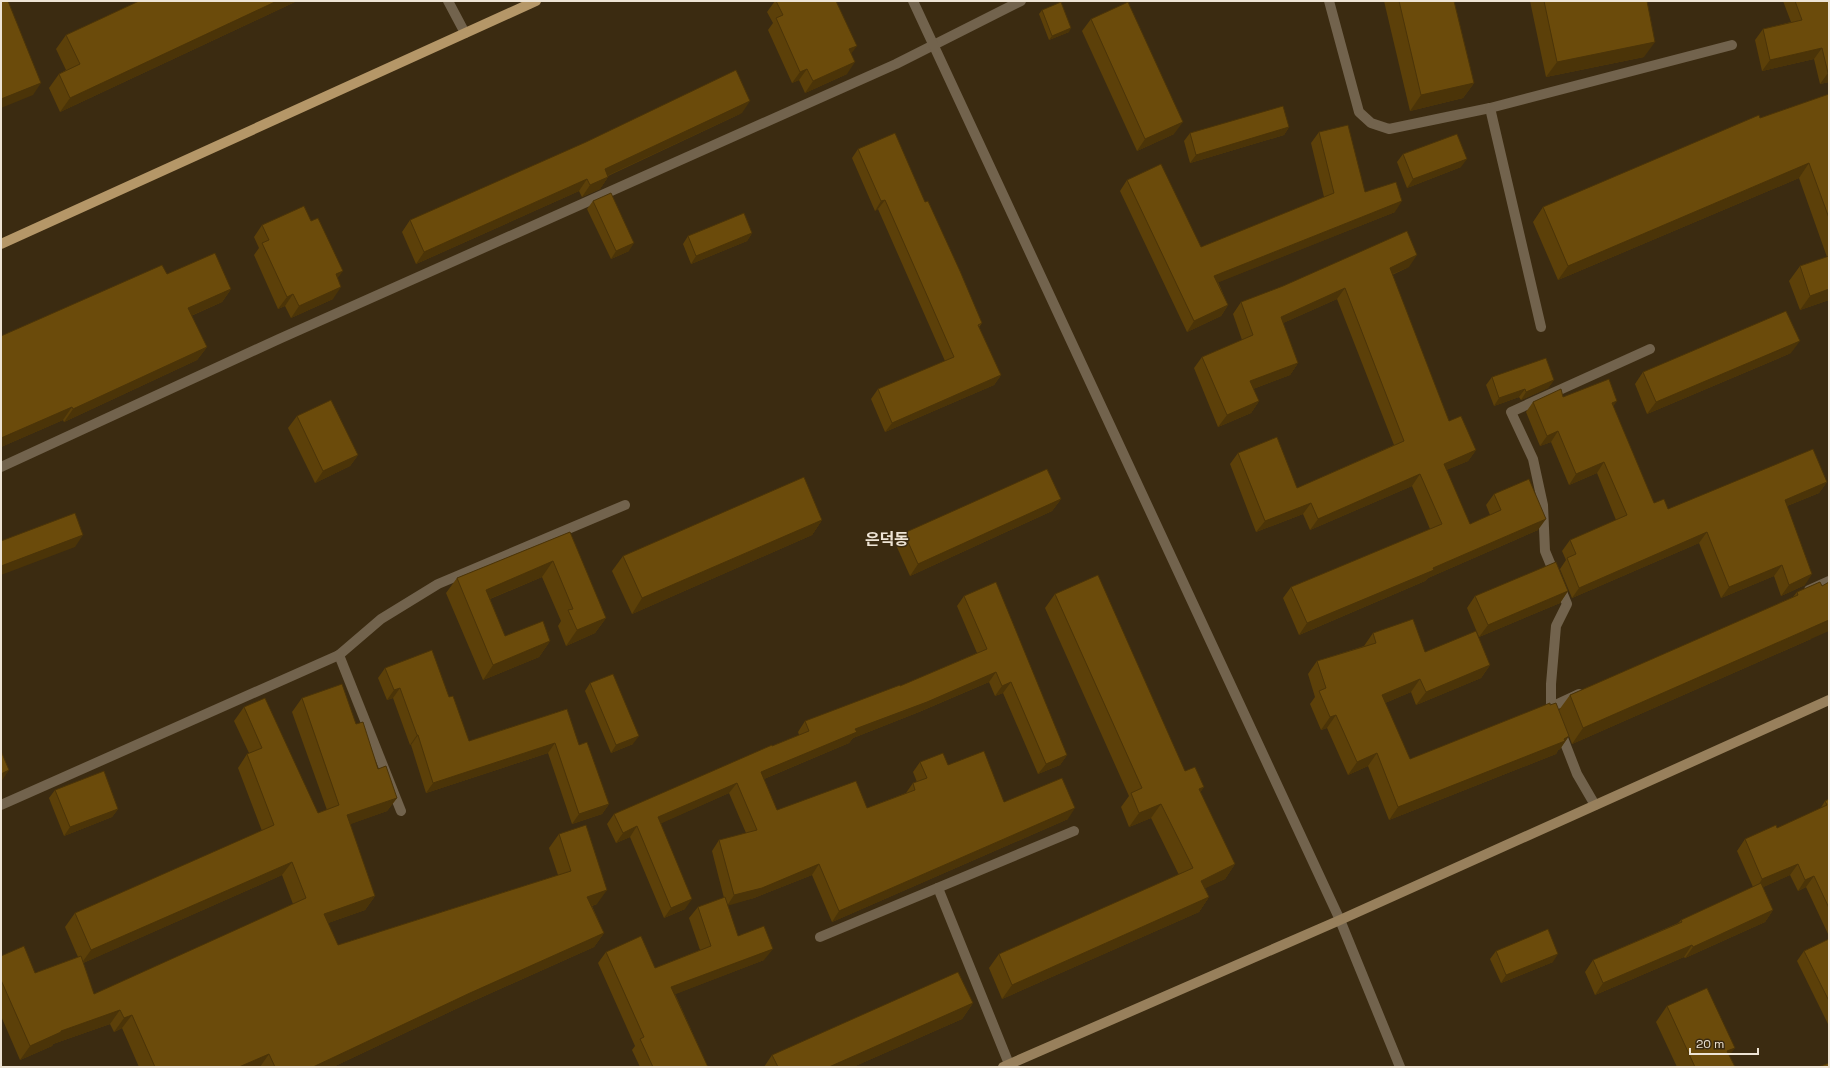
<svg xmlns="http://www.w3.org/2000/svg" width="1830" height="1068" font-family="'Space Grotesk','Noto Sans KR',sans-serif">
<rect width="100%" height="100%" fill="#3b2b11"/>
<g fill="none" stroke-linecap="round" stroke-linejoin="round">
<g stroke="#72634d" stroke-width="10">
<polyline points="448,1 465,33"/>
<polyline points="1329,1 1359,112 1371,123 1389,129 1490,108 1732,45"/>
<polyline points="1490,108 1541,327"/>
<polyline points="1,467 279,339 896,64 1021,1"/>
<polyline points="1809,590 1829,581"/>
<polyline points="339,655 401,811"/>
<polyline points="1551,707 1579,694"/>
<polyline points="1,805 339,655 381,619 438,584 625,505"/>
<polyline points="1595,805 1577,774 1551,707 1551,684 1556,626 1567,604 1545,551 1543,505 1533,459 1511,412 1650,349"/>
<polyline points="938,888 1009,1064"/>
<polyline points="820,937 1074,831"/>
</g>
<polyline stroke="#72634d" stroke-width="10" points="913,1 1340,920 1400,1067"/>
<polyline stroke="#98805c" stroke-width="10" points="1003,1067 1340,920 1829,700"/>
<polyline stroke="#b59768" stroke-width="10" points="1,244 536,1"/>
</g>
<g fill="#5c4009" fill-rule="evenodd">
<polygon points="139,1 297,1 60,112 49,88 59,74 66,70 56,49 66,35"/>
<polygon points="775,1 836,1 851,53 847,74 805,93 799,80 792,83 768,30 773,23 767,12"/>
<polygon points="1384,1 1454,1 1474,83 1463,98 1410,111"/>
<polygon points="1530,1 1647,1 1644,57 1546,77"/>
<polygon points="1783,1 1829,1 1829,82 1820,84 1814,59 1762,71 1755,40 1763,29 1791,22"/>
<polygon points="1042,10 1069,32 1049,40 1039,14"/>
<polygon points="1091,19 1174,134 1137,151 1082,31"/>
<polygon points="1829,94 1829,300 1800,310 1789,281 1800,266 1827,257 1799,178 1558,280 1533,222 1543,207 1760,118"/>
<polygon points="742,113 608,176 608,177 600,189 582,197 579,191 416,264 402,232 410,220"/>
<polygon points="1289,127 1284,135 1190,163 1184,141 1190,133"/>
<polygon points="1319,132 1365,192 1395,212 1218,282 1228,305 1221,316 1187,332 1120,191 1127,180 1201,247 1324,197 1311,143"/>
<polygon points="858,149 925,202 982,323 979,327 1001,375 994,385 885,432 871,399 878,389 945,361 878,209 875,211 852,158"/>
<polygon points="1403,154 1461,167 1407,188 1397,162"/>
<polygon points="593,201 629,251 611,259 587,209"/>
<polygon points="262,225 337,279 333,299 291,318 285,306 278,309 254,255 259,248 254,237"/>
<polygon points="752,233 747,241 691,264 683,244 688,236"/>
<polygon points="1409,267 1392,275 1449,421 1476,450 1468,461 1446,470 1470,524 1490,515 1486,505 1494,494 1538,530 1428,578 1425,581 1299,635 1283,598 1291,587 1430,529 1412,486 1310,530 1303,514 1256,532 1230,464 1238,453 1297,488 1394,445 1337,299 1283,323 1298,363 1290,375 1253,389 1259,401 1251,413 1218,427 1194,368 1202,357 1242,340 1233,314 1241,302"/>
<polygon points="167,274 231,289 222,302 191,316 207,347 197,360 64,422 63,420 1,447"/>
<polygon points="1791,353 1647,414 1635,384 1643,372"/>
<polygon points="1492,377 1554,380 1548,388 1521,400 1519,397 1494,406 1486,385"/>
<polygon points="1563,397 1613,406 1654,503 1668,509 1827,482 1819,493 1787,506 1805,585 1781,596 1774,576 1721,598 1699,543 1572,598 1560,569 1566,560 1562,551 1570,540 1616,520 1597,473 1569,485 1551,442 1540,446 1526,412 1533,402"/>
<polygon points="297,416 358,455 350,466 315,483 288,428"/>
<polygon points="1061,499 1052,511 910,576 896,545 904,533"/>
<polygon points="822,520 812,535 632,614 612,571 623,556"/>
<polygon points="570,532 606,618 595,633 566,646 558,626 561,621 542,577 490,599 505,636 550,641 539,657 483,680 446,593 457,578"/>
<polygon points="1568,591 1560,603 1479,637 1467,608 1475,596"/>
<polygon points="1797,592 1811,639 1572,744 1569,736 1560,749 1558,750 1556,754 1389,820 1368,766 1348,775 1327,728 1321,730 1310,704 1315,697 1308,674 1317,661 1364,646 1373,633 1425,652 1490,665 1481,678 1416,705 1411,692 1385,703 1410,759 1550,705 1559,710 1570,695 1793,597"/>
<polygon points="1055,594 1185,771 1204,787 1200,792 1235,864 1225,879 1205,888 1209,897 1199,912 1002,999 989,968 999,954 1179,875 1151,818 1129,827 1121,807 1129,796 1045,608"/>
<polygon points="964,596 1067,755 1060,765 1038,774 1003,693 995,696 989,682 919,712 853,738 849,743 764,779 777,810 867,808 906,793 913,783 917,782 913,772 920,762 948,765 1004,802 1068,819 832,922 812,875 754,898 727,905 738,936 764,960 675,994 708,1067 640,1067 632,1050 635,1046 598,963 606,952 655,968 700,950 689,918 698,907 724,898 712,851 719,840 746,833 729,793 661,823 685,909 664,918 630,837 616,843 607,824 614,814 772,746 799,735 798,732 805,721 900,686 977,653 957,606"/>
<polygon points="385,668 449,697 469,741 567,709 579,745 609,804 602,814 572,824 548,753 426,793 411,745 410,745 393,698 387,700 378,678"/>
<polygon points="590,683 633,744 611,753 585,691"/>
<path d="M302 698 356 724 378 769 397 798 387 811 350 824 375 896 365 910 328 923 338 945 558 875 549 848 559 834 597 904 592 906 604 933 594 947 460 1007 333 1067H139L122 1028 114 1032 110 1024 53 1044 52 1046 20 1060 1 1016V956L35 973 78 957 65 927 75 913 262 831 238 768 247 754 249 753 234 721 244 707 318 813 327 810 292 712ZM282 875 293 904 94 994 83 963Z"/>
<polygon points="55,790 118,809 112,817 64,836 49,798"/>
<polygon points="1829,799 1829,936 1806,887 1798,891 1790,875 1763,887 1773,910 1765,922 1685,958 1684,957 1595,995 1585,972 1593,960 1678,923 1681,920 1753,887 1737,851 1745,839 1777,828 1820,809 1825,801"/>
<polygon points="1829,939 1829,1026 1797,961 1804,951"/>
<polygon points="1496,951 1553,962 1501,983 1490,959"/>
<polygon points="973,1003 962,1019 853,1067 764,1067 772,1055"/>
<polygon points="1667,1006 1729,1056 1735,1067 1677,1067 1656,1022"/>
</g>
<g fill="#4b3408">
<polygon points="277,1 297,1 60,112 70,98"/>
<polygon points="1071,28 1069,32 1049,40 1052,36"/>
<polygon points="1655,42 1644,57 1546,77 1557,62"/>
<polygon points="857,46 848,58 849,49"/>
<polygon points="1822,48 1814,59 1762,71 1770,60"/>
<polygon points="855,62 847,74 805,93 813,81"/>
<polygon points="807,69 799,80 792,83 800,72"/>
<polygon points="1828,73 1829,73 1829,82 1820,84"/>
<polygon points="41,83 33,95 1,108 1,99"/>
<polygon points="1474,83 1463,98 1410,111 1421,95"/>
<polygon points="750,101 742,113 596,181 605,169"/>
<polygon points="1183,122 1174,134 1137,151 1145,139"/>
<polygon points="1289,127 1284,135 1190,163 1196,155"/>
<polygon points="1467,159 1461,167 1407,188 1413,179"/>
<polygon points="1809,163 1799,178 1558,280 1568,266"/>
<polygon points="608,177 600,189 582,197 590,185"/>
<polygon points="587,179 579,191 416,264 424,252"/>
<polygon points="885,200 878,209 875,211 881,201"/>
<polygon points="1402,201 1395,212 1207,287 1214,276"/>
<polygon points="752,233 747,241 691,264 696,256"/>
<polygon points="634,243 629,251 611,259 616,251"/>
<polygon points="1417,255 1409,267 1381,279 1390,268"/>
<polygon points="343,271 334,283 336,274"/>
<polygon points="341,287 333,299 291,318 299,306"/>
<polygon points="1345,288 1337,299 1272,328 1281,317"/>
<polygon points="231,289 222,302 179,321 188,308"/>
<polygon points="1829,289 1829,300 1800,310 1810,296"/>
<polygon points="293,294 285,306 278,309 287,297"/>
<polygon points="1228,305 1221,316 1187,332 1194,321"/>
<polygon points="1800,341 1791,353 1647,414 1656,402"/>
<polygon points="207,347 197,360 64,422 73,409"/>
<polygon points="1298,363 1290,375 1242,393 1250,381"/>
<polygon points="1001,375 994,385 885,432 892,423"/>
<polygon points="1554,380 1548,388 1521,400 1526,392"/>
<polygon points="1525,389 1519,397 1494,406 1499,398"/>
<polygon points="1259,401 1251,413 1218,427 1227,415"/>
<polygon points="1617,401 1610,411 1612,403"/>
<polygon points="72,407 63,420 1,447 1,438"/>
<polygon points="1558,431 1551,442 1540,446 1547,436"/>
<polygon points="1476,450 1468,461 1435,475 1444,464"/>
<polygon points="358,455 350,466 315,483 323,471"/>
<polygon points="1604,462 1597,473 1569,485 1576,474"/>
<polygon points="1420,474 1412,486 1310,530 1318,519"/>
<polygon points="1827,482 1819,493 1777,510 1785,500"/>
<polygon points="1061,499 1052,511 910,576 918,564"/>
<polygon points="1311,503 1303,514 1256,532 1265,521"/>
<polygon points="1546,519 1538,530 1428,578 1425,581 1299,635 1307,623"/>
<polygon points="822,520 812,535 632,614 642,598"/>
<polygon points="1707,532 1699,543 1572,598 1579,588"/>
<polygon points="83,535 75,547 1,575 1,566"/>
<polygon points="553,561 542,577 475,605 486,590"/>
<polygon points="1782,565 1774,576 1721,598 1729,587"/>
<polygon points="1812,574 1805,585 1781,596 1789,585"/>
<polygon points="1568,591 1560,603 1479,637 1488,625"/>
<polygon points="606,618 595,633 566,646 577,630"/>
<polygon points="1829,620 1829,631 1572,744 1583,728"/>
<polygon points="550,641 539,657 483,680 493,665"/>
<polygon points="1490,665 1481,678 1416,705 1426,692"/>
<polygon points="996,672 989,682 919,712 853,738 849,743 754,783 761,772 855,729"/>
<polygon points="1420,679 1411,692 1373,708 1382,695"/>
<polygon points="1011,682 1003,693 995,696 1002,686"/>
<polygon points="400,688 393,698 387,700 394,690"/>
<polygon points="1336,715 1327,728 1321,730 1330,717"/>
<polygon points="417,735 418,735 411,745 410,745"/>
<polygon points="639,736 633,744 611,753 616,745"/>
<polygon points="1569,736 1560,749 1558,750 1556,754 1389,820 1398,807"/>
<polygon points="555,743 548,753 426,793 433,783"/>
<polygon points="1377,753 1368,766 1348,775 1357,762"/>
<polygon points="1067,755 1060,765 1038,774 1046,764"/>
<polygon points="9,770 1,782 1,774"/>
<polygon points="737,783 729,793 651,828 658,817"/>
<polygon points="1204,787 1194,801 1199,789"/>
<polygon points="397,798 387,811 337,829 347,815"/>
<polygon points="609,804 602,814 572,824 579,814"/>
<polygon points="1161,804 1151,818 1129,827 1139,813"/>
<polygon points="1075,808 1068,819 832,922 839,911"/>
<polygon points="118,809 112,817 64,836 70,827"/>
<polygon points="637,826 630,837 616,843 623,833"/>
<polygon points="292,862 282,875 81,964 91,950"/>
<polygon points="819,864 812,875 754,898 727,906 734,895"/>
<polygon points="1235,864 1225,879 1191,895 1201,881"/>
<polygon points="1798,864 1790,875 1755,891 1762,879"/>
<polygon points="1814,876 1806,887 1798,891 1805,880"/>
<polygon points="607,890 597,904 578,910 587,897"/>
<polygon points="375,896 365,910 314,928 324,914"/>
<polygon points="1209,897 1199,912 1002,999 1012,985"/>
<polygon points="692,899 685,909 664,918 671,908"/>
<polygon points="1773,910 1765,922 1685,958 1693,947"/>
<polygon points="604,933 594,947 460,1007 333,1067 313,1067 470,993"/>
<polygon points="1692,945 1684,957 1595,995 1603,983"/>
<polygon points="773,949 764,960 663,999 671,987"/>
<polygon points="1558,954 1553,962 1501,983 1506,975"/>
<polygon points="973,1003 962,1019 853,1067 829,1067"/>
<polygon points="120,1010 110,1024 53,1044 52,1046 20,1060 30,1046 61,1031"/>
<polygon points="132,1015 122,1028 114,1032 124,1018"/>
<polygon points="1735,1048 1724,1063 1727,1051"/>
<polygon points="269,1054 260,1067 239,1067"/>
</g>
<g fill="#6b4b0b" stroke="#4b3408">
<polygon points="1,1 8,1 41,83 1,99"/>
<polygon points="139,1 277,1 70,98 59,74 80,64 66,35"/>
<polygon points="776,1 836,1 857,46 849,49 855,62 813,81 807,69 800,72 776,18 783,15"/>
<polygon points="1399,1 1454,1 1474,83 1421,95"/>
<polygon points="1544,1 1647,1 1655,42 1557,62"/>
<polygon points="1795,1 1829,1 1829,73 1828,73 1822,48 1770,60 1763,29 1802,20"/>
<polygon points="1061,2 1071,28 1052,36 1042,10"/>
<polygon points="1128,2 1183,122 1145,139 1091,19"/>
<polygon points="736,70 750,101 605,169 608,177 590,185 587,179 424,252 410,220 586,142"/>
<polygon points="1829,94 1829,218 1809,163 1568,266 1543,207 1759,115 1760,118"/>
<polygon points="1283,106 1289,127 1196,155 1190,133"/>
<polygon points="1348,125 1365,192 1396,182 1402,201 1214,276 1228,305 1194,321 1127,180 1161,164 1201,247 1334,193 1319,132"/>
<polygon points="895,133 925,202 928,201 960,271 982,323 978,325 1001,375 892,423 878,389 954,357 885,200 881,201 858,149"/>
<polygon points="1457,134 1467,159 1413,179 1403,154"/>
<polygon points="611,193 634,243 616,251 593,201"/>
<polygon points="304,206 311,221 318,218 343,271 336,274 341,287 299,306 293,294 287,297 262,243 269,240 262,225"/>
<polygon points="744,213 752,233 696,256 688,236"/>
<polygon points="1407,231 1417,255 1390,268 1449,421 1461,416 1476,450 1444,464 1470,524 1501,510 1494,494 1529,479 1546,519 1433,568 1434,570 1307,623 1291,587 1442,524 1420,474 1318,519 1311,503 1265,521 1238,453 1277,437 1297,488 1404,441 1345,288 1281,317 1298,363 1250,381 1259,401 1227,415 1202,357 1253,335 1241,302 1283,286"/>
<polygon points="215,253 231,289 188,308 207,347 73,409 72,407 1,438 1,336 162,265 167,274"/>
<polygon points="1829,256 1829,289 1810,296 1800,266"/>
<polygon points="1786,311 1800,341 1656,402 1643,372"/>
<polygon points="1546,358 1554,380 1526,392 1525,389 1499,398 1492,377"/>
<polygon points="1609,379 1617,401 1612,403 1654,503 1664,499 1668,509 1813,449 1827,482 1785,500 1812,574 1789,585 1782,565 1729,587 1707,532 1579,588 1567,558 1576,554 1570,540 1627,515 1604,462 1576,474 1558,431 1547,436 1533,402 1561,389 1563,397"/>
<polygon points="331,400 358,455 323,471 297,416"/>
<polygon points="1047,469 1061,499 918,564 904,533"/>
<polygon points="804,477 822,520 642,598 623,556"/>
<polygon points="75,513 83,535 1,566 1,541"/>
<polygon points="570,532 606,618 577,630 568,610 573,609 553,561 486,590 505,636 543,621 550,641 493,665 457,578"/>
<polygon points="1556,562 1568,591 1488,625 1475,596"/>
<polygon points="1098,575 1185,771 1195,767 1204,787 1199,789 1235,864 1201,881 1209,897 1012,985 999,954 1193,868 1161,804 1139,813 1131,793 1142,788 1055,594"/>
<polygon points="996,582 1067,755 1046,764 1011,682 1002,686 996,672 927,702 855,729 857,732 761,772 777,810 856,781 867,808 915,790 913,783 927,778 920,762 943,753 948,765 984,751 1004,802 1062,778 1075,808 839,911 819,864 762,888 734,895 719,840 757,830 737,783 658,817 692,899 671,908 637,826 623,833 614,814 772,745 772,746 809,731 805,721 900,685 900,686 987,649 964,596"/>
<polygon points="1820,582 1822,586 1829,582 1829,620 1583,728 1570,695 1798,595 1797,592"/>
<polygon points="1413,619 1425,652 1476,631 1490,665 1426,692 1420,679 1382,695 1410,759 1550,703 1550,705 1556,703 1569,736 1564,739 1565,741 1398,807 1377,753 1357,762 1336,715 1330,717 1319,691 1326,688 1317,661 1376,643 1373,633"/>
<polygon points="432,650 449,697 453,696 469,741 567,709 579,745 587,742 609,804 579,814 555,743 433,783 418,735 417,735 400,688 394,690 385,668"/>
<polygon points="613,674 639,736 616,745 590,683"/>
<polygon points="342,684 356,724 363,722 378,769 386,766 397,798 347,815 375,896 324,914 338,945 571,871 559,834 586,825 607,890 587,897 604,933 470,993 313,1067 275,1067 269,1054 239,1067 155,1067 132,1015 124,1018 120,1010 61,1031 61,1032 30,1046 1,980 1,956 24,946 35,973 81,956 94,994 306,898 292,862 91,950 75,913 274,825 247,754 262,748 244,707 265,698 318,813 339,805 302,698"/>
<polygon points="1,751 9,770 1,774"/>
<polygon points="104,771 118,809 70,827 55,790"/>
<polygon points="1829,799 1829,908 1814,876 1805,880 1798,864 1762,879 1745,839 1776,825 1777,828 1827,805 1825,801"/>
<polygon points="1761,883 1773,910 1693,947 1692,945 1603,983 1593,960 1682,922 1681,920"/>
<polygon points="725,897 738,936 764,926 773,949 671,987 708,1067 653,1067 640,1039 644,1037 606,952 641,936 655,968 711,946 698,907"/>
<polygon points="1548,929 1558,954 1506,975 1496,951"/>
<polygon points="1829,939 1829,1001 1804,951"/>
<polygon points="958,972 973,1003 829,1067 778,1067 772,1055"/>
<polygon points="1707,988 1735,1048 1727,1051 1735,1067 1695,1067 1667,1006"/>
<polygon points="1829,1063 1829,1067 1818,1067"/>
</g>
<g text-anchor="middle" stroke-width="3" stroke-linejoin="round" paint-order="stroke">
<g font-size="16" font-weight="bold" fill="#eee4d5" stroke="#3b2b11">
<text x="887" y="545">은덕동</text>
</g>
</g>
<rect width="1830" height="1068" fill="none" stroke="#eee4d5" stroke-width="4"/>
<path d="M1690 1048v6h68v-6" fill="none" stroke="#eee4d5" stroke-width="2"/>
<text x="1696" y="1048" font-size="12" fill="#eee4d5" stroke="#3b2b11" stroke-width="3" paint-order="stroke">20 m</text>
</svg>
